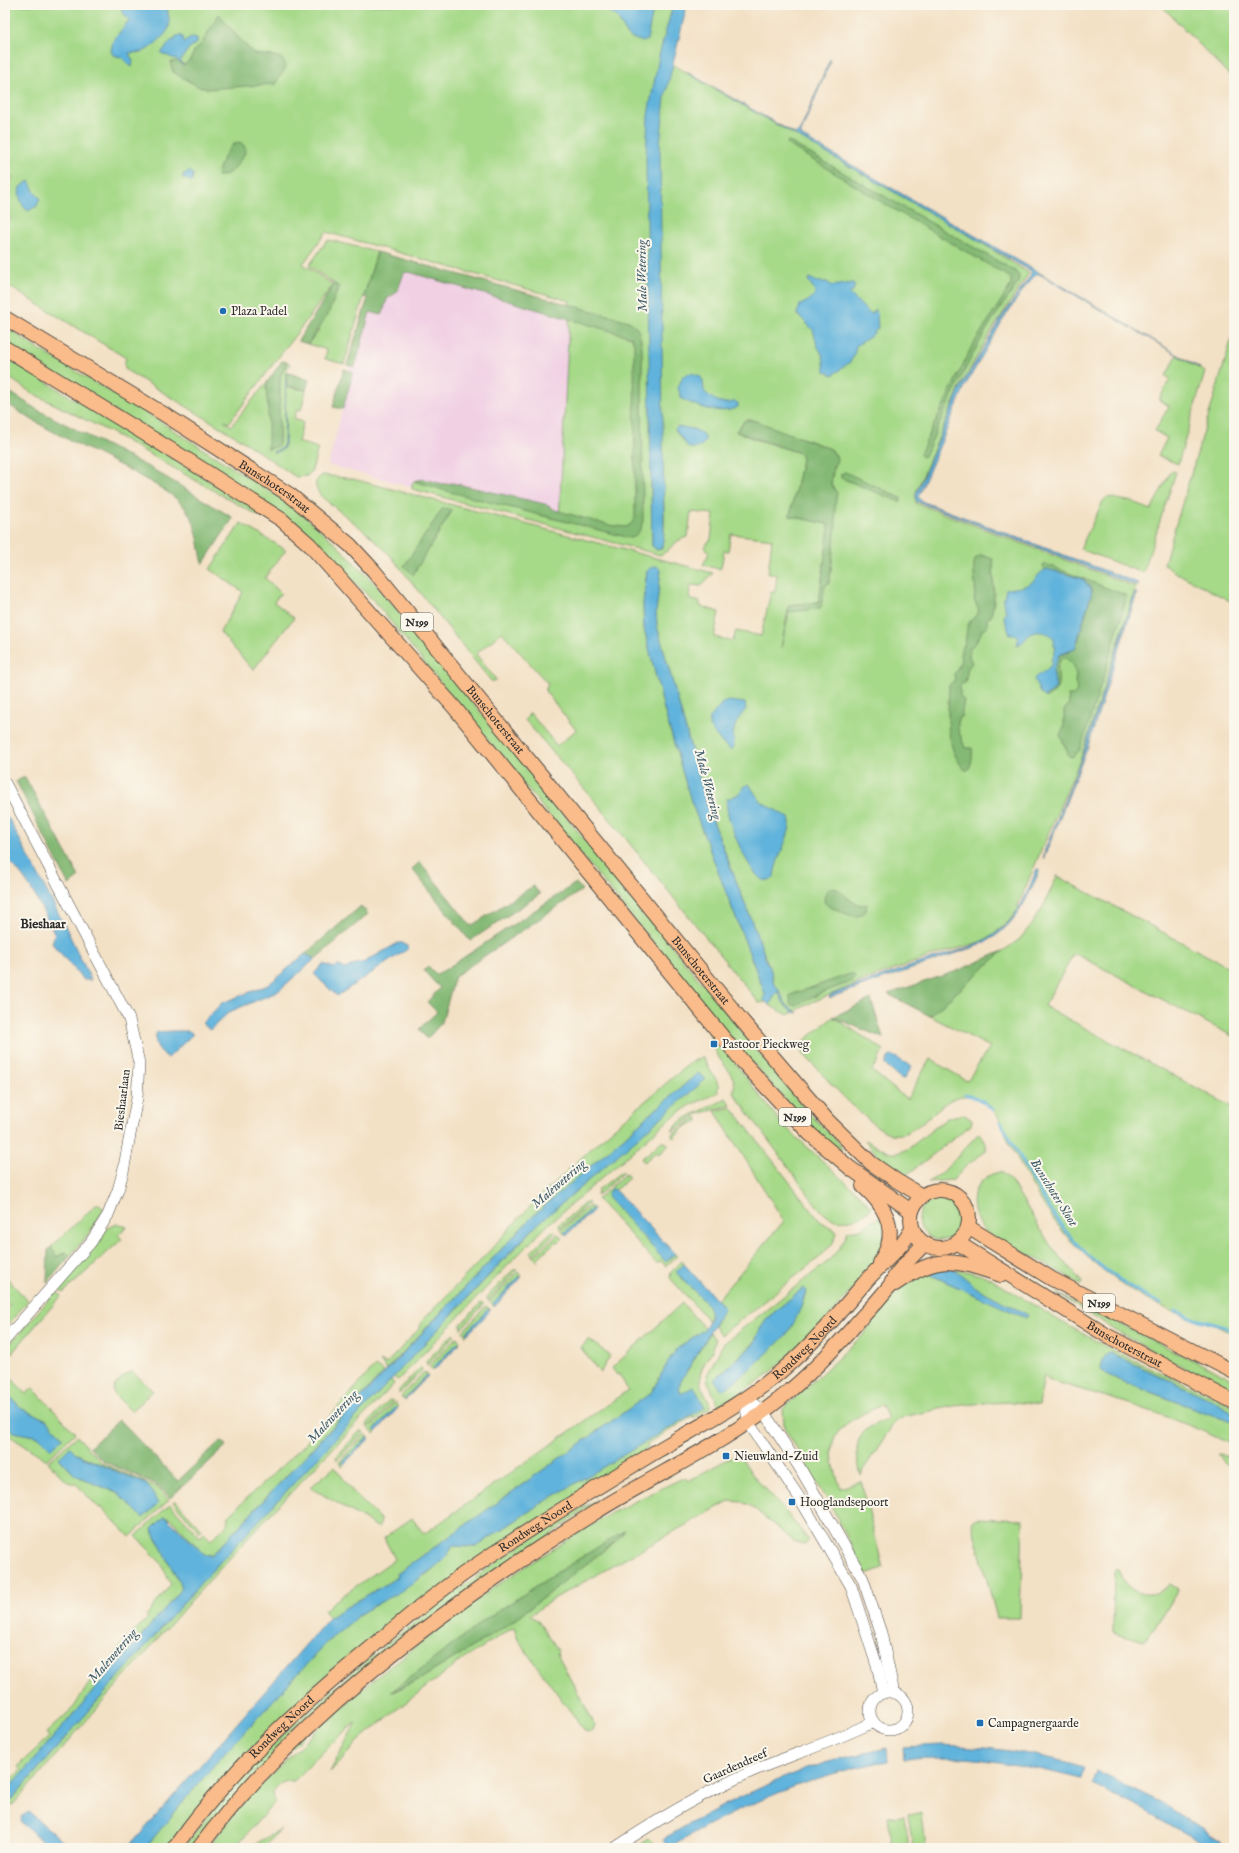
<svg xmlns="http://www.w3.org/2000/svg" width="1239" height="1853" font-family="'IM FELL English',serif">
<rect width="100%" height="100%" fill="#fbf7ec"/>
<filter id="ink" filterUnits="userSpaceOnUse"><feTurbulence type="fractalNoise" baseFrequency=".025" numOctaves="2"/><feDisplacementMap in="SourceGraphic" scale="8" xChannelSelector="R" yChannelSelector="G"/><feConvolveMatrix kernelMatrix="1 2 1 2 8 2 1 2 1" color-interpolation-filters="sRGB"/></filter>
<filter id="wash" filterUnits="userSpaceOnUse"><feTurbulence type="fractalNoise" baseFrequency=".012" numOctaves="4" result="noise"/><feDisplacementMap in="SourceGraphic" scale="16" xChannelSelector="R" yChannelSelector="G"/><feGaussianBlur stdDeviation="0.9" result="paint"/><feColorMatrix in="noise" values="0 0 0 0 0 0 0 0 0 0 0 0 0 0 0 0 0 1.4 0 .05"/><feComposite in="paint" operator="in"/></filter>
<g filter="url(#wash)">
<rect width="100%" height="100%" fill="#f3e1c6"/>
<polygon fill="#f1d0e4" points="380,257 627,327 642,547 328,465 343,407 339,405"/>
<g fill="#a6d988" stroke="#68825a" fill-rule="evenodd">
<path d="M5 5H673L660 56 672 64 966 233 1029 273 989 335 960 387 916 492V503L1136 587 1081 757 1018 905 1019 909 1008 922 992 936 980 942 932 956 865 980 810 1003 788 1015 769 1005 775 995 773 977 706 802 657 626 656 612 661 570 657 566 650 568 647 571 643 604 644 628 664 709 691 801 764 991 765 996 763 999 766 1002 759 1003 600 807 525 720 530 713 557 746 576 730 545 691 548 684 502 632 476 654 497 681H491L390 555 367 533 323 498C316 491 311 481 323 475L353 479 713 573 701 586 691 585 689 599 700 602V606L719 612 714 637 733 641 736 631 761 636 771 592H775L777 575 768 573 772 539 731 534 728 551H724L721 568 719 569 703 565 709 553 704 547 711 539 714 514 691 512 688 537C674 539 670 552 660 555L412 489V484L414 481 559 520 570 301 326 232 303 264 333 285 229 423 223 420 231 426 268 381 266 386 272 448 276 447 279 443 280 377 287 362 290 364 286 371V387L306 390 301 410 297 409 294 419 303 422 298 442 318 448 312 470 307 476 296 477 240 439 126 370 124 365 126 358 5 284V225L11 218 5 211V186L13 178 5 168ZM650 405C657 453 669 501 662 549L657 550 652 546ZM745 420C762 426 828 443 836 455L831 484 830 523 825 578 819 604 790 608 781 648 789 605 819 602 829 528 827 524 790 516 802 459 800 453 751 438 736 431ZM693 429 700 432 682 440 676 431ZM447 508 452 511 413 574Z"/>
<polygon points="1161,5 1234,5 1234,80"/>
<polygon points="329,240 377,252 344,364 325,359 327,350 308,344 319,330 339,287 309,266 325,243"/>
<polygon points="5,326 35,347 148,414 277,496 302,514 334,542 378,587 804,1108 840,1144 841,1150 837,1150 811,1128 740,1049 374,601 294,523 5,343"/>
<polygon points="1234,331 1234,603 1171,570 1164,564"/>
<polygon points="1177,355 1205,372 1178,464 1158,456 1167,438 1155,431 1169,406 1159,400 1170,379 1166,376"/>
<polygon points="5,357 260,512 261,515 255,514 112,433 32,393 5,375"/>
<polygon points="1171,471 1176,472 1143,573 1080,549 1103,501 1107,497 1133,502 1151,510"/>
<polygon points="241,523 286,550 265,578 281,593 274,602 294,618 253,670 220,632 243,592 210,569"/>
<path d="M1057 876 1234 970V1037L1074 953 1044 1006 1234 1108V1336C1218 1322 1203 1324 1184 1316 1142 1300 1104 1275 1072 1242 1047 1216 1029 1180 1012 1148 1002 1129 1002 1113 982 1101 945 1078 925 1140 892 1134 869 1129 815 1066 797 1047L833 1017 884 1050 872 1071 907 1099 930 1059 967 1081 990 1047 930 1016 1003 951 1020 939 1031 925 1043 907Z"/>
<path d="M709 1033 724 1049 782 1124 860 1195 871 1207C867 1219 842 1224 831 1218 824 1215 819 1208 814 1202L733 1092C739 1078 725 1068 718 1056 714 1049 712 1040 709 1033Z"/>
<polygon points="702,1057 720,1086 717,1089 719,1092 691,1105 671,1118 551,1222 514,1259 398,1380 393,1377 539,1223 705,1079 698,1073 691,1079 532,1217 386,1370 380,1361 386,1364 418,1330 421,1322 481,1260 535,1201 608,1133 691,1062"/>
<path d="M726 1098 731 1105 698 1114 672 1131C681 1115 711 1109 726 1098Z"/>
<polygon points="731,1107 820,1221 835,1230 837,1233 833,1243 820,1257 721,1335 714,1326 724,1308 717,1300 784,1221 715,1111"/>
<polygon points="963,1114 972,1120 971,1125 904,1177 878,1156 865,1140 890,1153 897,1153 908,1149 947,1118"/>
<polygon points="697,1117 698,1121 686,1126 675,1136 676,1137 673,1138 672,1134"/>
<polygon points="979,1133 986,1143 986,1151 967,1165 953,1180 928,1182 942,1173"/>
<polygon points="661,1142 665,1142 669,1145 659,1154 656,1152 644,1162 641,1159"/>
<polygon points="621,1172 624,1172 597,1196 598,1190"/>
<path d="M1001 1172 1011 1181 1052 1248 1083 1283 1080 1284C1065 1275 1051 1267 1037 1259 1020 1251 993 1241 981 1227 974 1218 971 1201 975 1191 980 1181 989 1173 1001 1172Z"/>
<polygon points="626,1174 629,1178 615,1190 613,1189 609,1191 643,1236 666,1262 675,1254 677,1256 666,1266 660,1261 657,1264 597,1199"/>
<circle cx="940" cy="1219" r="21"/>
<polygon points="98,1203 104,1209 90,1232 70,1256 66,1252 56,1257 51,1247"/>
<polygon points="585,1203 589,1203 560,1229 559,1225"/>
<polygon points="589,1206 593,1208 564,1233 561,1230"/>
<path d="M883 1215 886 1225 881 1253 869 1270 816 1332 770 1373 720 1408 708 1382 707 1375 723 1344 827 1262C837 1252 843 1244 848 1231L860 1229ZM803 1288 806 1291 803 1302 788 1332 735 1381 714 1380 754 1343 761 1327 766 1319Z"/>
<polygon points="117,1224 127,1227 118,1235 122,1239 63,1293 58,1289 90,1252 107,1228"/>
<polygon points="552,1231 556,1232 532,1256 531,1252"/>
<polygon points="558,1234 562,1239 559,1242 556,1241 537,1259 538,1262 533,1257"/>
<polygon points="682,1261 684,1264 676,1272 708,1305 711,1311 709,1321 670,1278 671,1272"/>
<path d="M953 1268 986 1276 1060 1321 1116 1352 1234 1406V1413L1212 1400 1111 1353 1104 1373 1121 1381 1234 1423V1446C1176 1416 1111 1398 1048 1380L1044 1375 1039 1405 1014 1402 985 1403 953 1406 903 1417 894 1423 863 1470 861 1476C853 1443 855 1430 888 1419L882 1405C835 1426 821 1436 841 1488L861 1481 883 1568 866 1574 831 1506 784 1427 783 1409 863 1335 890 1299 908 1279 930 1269V1274L933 1276 1026 1317 977 1288Z"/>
<polygon points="513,1270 517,1270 488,1301 487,1297"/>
<polygon points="518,1272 522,1277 520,1276 493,1304 495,1306 494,1307 489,1302"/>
<polygon points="5,1276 28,1301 5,1328 5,1311 10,1305 5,1300"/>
<polygon points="56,1291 61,1296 5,1361 5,1350"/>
<polygon points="1056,1293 1234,1380 1234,1392 1182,1367 1115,1330"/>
<polygon points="481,1303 484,1304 461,1329 461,1324"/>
<polygon points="682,1303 705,1329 678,1348 671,1357 651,1393 397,1574 398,1577 330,1617 324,1611 332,1603 395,1559 384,1538 412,1518 424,1534 628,1390 619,1374 617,1375 612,1368"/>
<polygon points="486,1306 491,1310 488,1309 467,1333 466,1336 463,1331"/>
<path d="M710 1333 715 1339C717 1350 699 1364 700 1379 700 1388 708 1398 711 1407L694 1418 693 1416 647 1444 648 1448 617 1471 381 1634 170 1848H145L214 1765 327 1642 363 1612 427 1574 446 1557 453 1546 476 1547 537 1506 705 1406 681 1394 679 1388 681 1381Z"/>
<polygon points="453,1334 455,1335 427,1365 426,1361"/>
<polygon points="457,1337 460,1342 459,1344 458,1342 434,1368 435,1369 433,1371 429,1366"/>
<polygon points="589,1339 610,1356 600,1373 581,1348"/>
<polygon points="375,1366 384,1372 212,1555 206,1555 203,1553 171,1519 164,1517 152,1529 179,1582 181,1590 12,1785 9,1782 21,1770 18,1767 21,1763 49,1737 46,1733 74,1707 88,1685 108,1666 124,1641 146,1620 148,1618 146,1616 171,1584 161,1563 136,1536 170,1504 200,1537 204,1533 211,1540 227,1525 228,1516 303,1446"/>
<polygon points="421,1368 422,1370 399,1394 399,1390 419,1369"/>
<polygon points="5,1371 26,1394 33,1388 75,1433 47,1460 5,1433 5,1423 14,1432 39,1437 51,1449 47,1420 22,1409 5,1391"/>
<path d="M133 1372 153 1391 131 1411 114 1394 113 1390C115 1383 126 1373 133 1372Z"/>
<polygon points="424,1372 427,1375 404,1399 405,1401 401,1396"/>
<polygon points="391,1379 394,1384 261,1524 195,1596 5,1814 5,1807 206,1577"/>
<polygon points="389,1400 393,1401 368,1428 367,1424"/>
<polygon points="395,1402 398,1408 396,1407 375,1430 376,1432 374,1434 369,1429"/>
<polygon points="360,1431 364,1432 337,1460 336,1457"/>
<polygon points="365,1434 370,1438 368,1437 343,1463 344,1464 342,1466 339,1462"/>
<path d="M77 1436 102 1463 157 1487 169 1500 130 1537 101 1507 99 1508 76 1484 67 1482 48 1462ZM77 1454 146 1484 158 1504 143 1518 119 1494 75 1475 59 1458Z"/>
<path d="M737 1451 752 1474 793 1520 809 1541 804 1544 795 1542 751 1506 742 1502 729 1501 555 1598 530 1615 540 1623 558 1650 557 1653 560 1660 592 1719 594 1725 592 1730 589 1732 585 1731 530 1657 518 1639 514 1627 459 1662 396 1710 359 1741 330 1772 356 1722 334 1741 294 1781C285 1780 275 1784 273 1794L275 1802 234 1848H207L244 1802 322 1725 373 1680 428 1637 493 1588 542 1556 611 1513 685 1477 688 1481 735 1455 734 1453ZM624 1532 617 1540 509 1624 422 1678 393 1692 486 1619 561 1570Z"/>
<polygon points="1217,1454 1234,1460 1234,1469 1224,1462"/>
<polygon points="335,1467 353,1492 381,1520 379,1528 310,1487"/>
<polygon points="175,1500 202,1530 200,1532 173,1502"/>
<path d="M597 1500 363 1675 195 1848H183C201 1825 219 1802 239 1780 310 1704 393 1636 477 1576 516 1549 554 1521 597 1500Z"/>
<polygon points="977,1518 1023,1520 1020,1618 997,1618 972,1524 973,1520"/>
<path d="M1114 1569 1118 1570C1126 1594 1151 1603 1170 1584L1178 1589 1149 1637 1144 1641 1113 1632Z"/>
<polygon points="922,1813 926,1848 913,1848 908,1814"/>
<polygon points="904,1816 908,1848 893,1848 888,1817"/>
<polygon points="281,1829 262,1848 248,1848"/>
<polygon points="649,1839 654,1844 649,1848 635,1848"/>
</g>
<g fill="#84b974" stroke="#587250">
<polygon points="219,14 238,37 254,54 274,56 281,58 287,66 275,84 207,89 197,86 173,72 170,62 180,61 184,65 191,59 194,51 202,43"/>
<path d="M788 141 1015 271 1019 276 1018 283C1009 297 999 310 990 324 965 366 945 411 925 456L922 457 920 454 971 348 1011 285V278L883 203 787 144Z"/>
<path d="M239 142C244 144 246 147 245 153 239 162 231 177 218 176L217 174C221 163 227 145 239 142Z"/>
<path d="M377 252 629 321C640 328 640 335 642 347L643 520C641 530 639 534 630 538L450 492 414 481C427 475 440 488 452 483L545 504 555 510 608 525 626 527 632 523 635 518 634 343 631 337 409 272 404 273 397 292 387 299 382 315 370 312 355 367 347 365 368 298 364 297Z"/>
<polygon points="334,284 339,287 328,314 308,344 298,341"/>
<polygon points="282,361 287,362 280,377 279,443 276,447 268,449 268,408 266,386 268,381"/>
<polygon points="344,369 353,372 343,409 333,407"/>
<polygon points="286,372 309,380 306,390 288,386 286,387"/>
<path d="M5 389 36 409 154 470 233 518 203 564C199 547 198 526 188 512 176 494 155 485 136 474 93 450 46 432 5 402Z"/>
<polygon points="745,420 753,420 831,449 837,458 836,463 833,466 831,484 837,493 835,507 836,525 830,579 829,583 825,586 821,607 818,609 788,612 789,605 819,602 829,528 827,524 790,516 802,459 800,453 736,432"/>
<polygon points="845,472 901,498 901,500 900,502 841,478 841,474"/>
<polygon points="443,508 452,510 413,575 404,566"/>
<path d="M981 555 993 559 994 601 991 617 987 618V628L982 630C980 636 976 645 970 647L969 656 972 663 968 668 965 683 960 685V696L964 700 961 717 958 718V729L965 748H972C973 755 972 764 968 770H965C944 747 948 714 949 685L955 680 954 674C960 667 962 657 961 649 967 643 965 636 967 629 968 620 975 618 979 611L974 600C978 584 971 573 975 559Z"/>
<path d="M1046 564 1127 596 1104 676 1080 750 1072 757 1069 756 1060 735 1064 726V711L1069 703 1068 695H1074L1077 690 1075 681 1076 676 1074 666 1066 658H1062C1050 674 1069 684 1047 698L1045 697 1056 688 1053 670 1059 655 1070 652 1078 641 1092 591C1090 587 1088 583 1084 581 1080 578 1047 569 1044 570L1043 566Z"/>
<polygon points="25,777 79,877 69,885 16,781"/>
<polygon points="420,862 471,926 533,886 540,894 470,941 412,869"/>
<polygon points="576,883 582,890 455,976 442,1022 427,1039 419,1029 437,1012 427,1002 440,988 424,971 428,966 436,974 443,971"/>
<path d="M833 887C845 890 850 908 867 904L866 911C857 920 849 915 840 911 834 908 827 908 824 901 825 894 825 889 833 887Z"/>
<polygon points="361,906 368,914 315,959 305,954"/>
<polygon points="1003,951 930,1016 888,994 957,971"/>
<polygon points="850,974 853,974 855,977 851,982 821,993 796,1006 790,1004 790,996 793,994"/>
<polygon points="871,999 883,1038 833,1017"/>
<polygon points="51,1247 57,1257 66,1252 70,1256 47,1283 48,1250"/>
<polygon points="119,1420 178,1481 217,1444 222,1442 227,1445 170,1498 158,1485 103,1461 90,1447"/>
<polygon points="625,1530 617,1540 509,1624 422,1678 391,1692 486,1619 561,1570"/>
</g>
<g fill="#61b3dc" stroke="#466f84">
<path d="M123 5H167C167 14 171 19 169 27 168 34 149 50 142 52 137 53 133 52 129 53L133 61 132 67 121 57 113 55 111 51 113 41 129 20 121 10Z"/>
<path d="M599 5H653C654 9 648 33 647 40L643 42 629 37 617 17Z"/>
<polygon points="673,5 687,5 665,97 660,145 664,533 662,548 657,550 652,546 646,159 648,115 659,56"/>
<polygon points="180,35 183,37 184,42 193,37 197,38 197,43 189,48 180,61 183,66 177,60 161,53 172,40 175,41 175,37"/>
<polygon points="830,59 831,60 801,132 801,136 1059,284 1200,368 1058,285 1039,274 1036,274 1025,287 1004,318 965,386 918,497 921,501 1138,583 1138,586 916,501 916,494 960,389 1002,317 1031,275 1031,271 687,73 688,73 795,134 799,132 803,124"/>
<polygon points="189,171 193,174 192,182 183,178 183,175"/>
<path d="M29 181 34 191 40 198 37 206 28 211C21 206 18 195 20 187Z"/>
<polygon points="809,278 818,282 827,282 832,286 853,283 855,285 853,291 849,293 869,313 872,314 875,309 877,314 878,328 871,336 856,346 854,356 850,362 833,375 825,371 823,356 817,345 813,330 797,314 800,305 808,301 815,295 815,291 808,280"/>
<path d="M691 373 700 376 703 381 704 391C710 398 719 404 729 403 733 402 734 401 738 403V407C721 416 698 407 682 399L678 388 683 376Z"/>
<polygon points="286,377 285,444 283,449 274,453 273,452 282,448 284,443"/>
<path d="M677 427C687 428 698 428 705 437V442L698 448H689L676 431 675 429Z"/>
<path d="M657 566 661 570 656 612 657 626 690 745 706 802 719 837 761 945 767 963 770 967 774 984 779 990 787 1006 798 1013C787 1013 782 1000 778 991L769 1005 763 999 765 996 764 991 691 801 664 709 644 628 643 604 647 571 650 568Z"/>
<path d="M1047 569 1080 578 1085 581 1092 591 1075 649 1059 655 1053 670 1056 688 1045 697 1040 693 1034 679C1039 672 1046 674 1052 663L1051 660 1056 649 1054 646V638C1050 635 1047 633 1042 632 1026 630 1028 642 1017 645L1019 637 1017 635H1010L1004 617 1006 610 1003 603 1006 589C1014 588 1022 588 1029 584 1037 580 1038 572 1047 569Z"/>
<polygon points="1135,593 1137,593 1087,749 1043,860 1045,850 1082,757"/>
<path d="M729 701 745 703 746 709C734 724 732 729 734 747L731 750 722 743 709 726V719L722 703Z"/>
<path d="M749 784 760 801 789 818C795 830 774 860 774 878 770 880 764 882 760 878 747 868 723 815 727 799L739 794 745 786Z"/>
<path d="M5 815 9 819 67 930 91 980H84L55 947 52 943 55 934C41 909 29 876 5 859Z"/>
<path d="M1037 869H1039V872C1024 905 1013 931 977 946L829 998 830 995C861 984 892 973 923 962 952 952 986 946 1008 923 1022 908 1029 888 1037 869Z"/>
<polygon points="398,943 403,943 409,948 337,996 314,974 323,964 334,968 338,965 345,969 358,963 363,963"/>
<polygon points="305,954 315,959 277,992 229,1012 210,1030 202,1023 222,1003 268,985"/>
<path d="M173 1031H189L193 1034 168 1058C160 1051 152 1044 157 1032Z"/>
<polygon points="892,1055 912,1067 904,1079 900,1078 885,1065 888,1058"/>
<polygon points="698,1073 706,1079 539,1223 521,1241 206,1577 5,1807 5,1789 11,1786 181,1590 179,1582 152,1529 164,1517 167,1518 203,1553 206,1555 212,1555 532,1217"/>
<polygon points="613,1188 675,1254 666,1262 607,1197 609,1191"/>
<polygon points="593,1208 594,1210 566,1235 564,1233"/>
<polygon points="684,1264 724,1308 681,1381 679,1388 681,1394 694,1386 705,1407 537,1506 476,1547 453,1546 446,1557 434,1568 401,1591 363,1612 327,1642 214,1765 145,1848 128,1848 330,1617 398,1577 397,1574 651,1393 671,1357 678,1348 705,1329 711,1316 708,1305 676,1272"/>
<polygon points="953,1268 977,1288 1028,1315 1026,1318 933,1276 929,1273 930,1269"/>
<polygon points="520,1276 521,1278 495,1306 493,1304"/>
<path d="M803 1288 806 1291C802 1304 797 1319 789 1331 784 1339 732 1386 723 1390L714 1380 754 1344 761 1327 766 1319Z"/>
<polygon points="488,1309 490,1311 468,1334 466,1333"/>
<polygon points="458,1342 459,1344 435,1369 433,1368"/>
<path d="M1110 1353 1212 1400 1234 1413V1423L1121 1381 1104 1373 1101 1370C1101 1363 1104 1355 1110 1353Z"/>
<polygon points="427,1375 428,1376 405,1400 404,1399"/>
<polygon points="5,1391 22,1409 47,1420 63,1438 51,1449 39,1437 14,1432 5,1423"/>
<polygon points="396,1407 398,1408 376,1432 374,1430"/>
<polygon points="368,1437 369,1439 344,1464 342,1463"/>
<polygon points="70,1447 78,1455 146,1484 151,1490 158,1504 143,1518 119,1494 75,1475 59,1458"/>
<path d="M941 1745C990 1747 1037 1753 1084 1767L1081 1779C1024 1765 963 1752 904 1759L903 1747Z"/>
<path d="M887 1748 888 1761C811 1774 736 1808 669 1848L663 1839C714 1809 768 1781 825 1763 845 1757 866 1753 887 1748Z"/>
<polygon points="1096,1771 1162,1803 1221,1841 1223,1848 1212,1848 1142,1809 1092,1784"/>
<polygon points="29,1812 71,1848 50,1848 21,1822 22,1816"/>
</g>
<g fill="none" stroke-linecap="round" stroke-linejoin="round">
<g stroke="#61b3dc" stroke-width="3">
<path d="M965 1094C977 1097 985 1101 993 1110"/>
<path d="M1001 1122C1019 1154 1036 1188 1056 1218 1082 1257 1120 1283 1161 1304"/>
<polyline points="1176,1311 1196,1319 1226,1327 1234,1333"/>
</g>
</g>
</g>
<g filter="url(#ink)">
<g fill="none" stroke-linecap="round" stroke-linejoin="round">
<defs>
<g id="tertiary">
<polyline points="5,783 129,1019 139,1063 137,1098 123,1172 118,1190 108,1215 91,1242 5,1340"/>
<polyline points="745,1398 763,1411 800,1468 863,1579 881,1633 894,1693"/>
<polyline points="745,1398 748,1422 799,1497 851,1586 878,1669 883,1693"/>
<circle cx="889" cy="1711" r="19"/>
<path d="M615 1848C660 1818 706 1791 755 1770 794 1754 835 1741 873 1722"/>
</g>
<g id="primary">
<path id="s1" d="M5 318 167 416 290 495 350 545 374 571 743 1022 828 1121 871 1163 897 1181 922 1196"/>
<polyline points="5,348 191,462 282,520 310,545 454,707 743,1062 810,1134 850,1168 911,1211"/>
<path d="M863 1186C880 1201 895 1222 888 1246 886 1252 882 1257 880 1263"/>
<circle cx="940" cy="1219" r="29"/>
<polyline points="968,1227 1052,1279 1234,1372"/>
<path id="s2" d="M958 1243 1106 1335 1234 1402"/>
<path d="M895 1284C940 1254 952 1259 1001 1275"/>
<path id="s3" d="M174 1848C229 1771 300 1706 372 1647 415 1610 460 1574 508 1544 557 1512 607 1481 657 1451 699 1426 743 1404 780 1372 812 1345 840 1312 867 1280 882 1263 901 1249 912 1229"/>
<path d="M199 1848C300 1713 452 1601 594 1513 656 1474 724 1444 781 1398 811 1374 837 1346 862 1317 871 1308 880 1298 888 1288 891 1285 893 1280 895 1276 903 1265 914 1255 924 1244"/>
</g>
</defs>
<use href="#tertiary" stroke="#494642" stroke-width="12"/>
<use href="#primary" stroke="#494642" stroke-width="16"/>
<use href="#tertiary" stroke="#fff" stroke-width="11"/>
<use href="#primary" stroke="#f9bc8a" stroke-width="14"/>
</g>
</g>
<g fill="#1f6fb2" stroke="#fbf7ec" stroke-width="1.5">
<circle cx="223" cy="311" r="4"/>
<rect x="710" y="1040" width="8" height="8" rx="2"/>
<rect x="722" y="1452" width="8" height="8" rx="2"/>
<rect x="788" y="1498" width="8" height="8" rx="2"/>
<rect x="976" y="1719" width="8" height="8" rx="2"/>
</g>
<g text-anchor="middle" stroke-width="4" stroke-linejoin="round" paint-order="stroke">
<g fill="#fbf7ec" stroke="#696865" stroke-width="1">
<rect x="401" y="613" width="32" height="18" rx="3"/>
<rect x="779" y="1108" width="32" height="18" rx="3"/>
<rect x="1083" y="1294" width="32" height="18" rx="3"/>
</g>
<g font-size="11" font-weight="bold" fill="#2b2b2b">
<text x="417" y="626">N199</text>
<text x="795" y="1121">N199</text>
<text x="1099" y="1307">N199</text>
</g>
<g font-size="12" fill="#2b2b2b" stroke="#fbf7ec" text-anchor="start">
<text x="231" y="315">Plaza Padel</text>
<text x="722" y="1048">Pastoor Pieckweg</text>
<text x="734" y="1460">Nieuwland-Zuid</text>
<text x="800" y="1506">Hooglandsepoort</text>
<text x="988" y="1727">Campagnergaarde</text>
</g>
<g font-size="12" fill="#2b2b2b" stroke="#fbf7ec">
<text dy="4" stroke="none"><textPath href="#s1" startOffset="318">Bunschoterstraat</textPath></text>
<text dy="4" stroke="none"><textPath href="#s1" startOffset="641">Bunschoterstraat</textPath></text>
<text dy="4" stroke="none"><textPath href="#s1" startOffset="965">Bunschoterstraat</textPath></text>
<text transform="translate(122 1100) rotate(-83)" y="4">Bieshaarlaan</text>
<text dy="4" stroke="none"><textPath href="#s2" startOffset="195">Bunschoterstraat</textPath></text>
<text dy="4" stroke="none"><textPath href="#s3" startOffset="810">Rondweg Noord</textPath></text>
<text dy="4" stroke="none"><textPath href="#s3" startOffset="486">Rondweg Noord</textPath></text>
<text dy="4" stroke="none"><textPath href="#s3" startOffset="162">Rondweg Noord</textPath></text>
<text transform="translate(735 1766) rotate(-24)" y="4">Gaardendreef</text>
</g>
<g font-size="13" font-style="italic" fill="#3e5b69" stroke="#fbf7ec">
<text transform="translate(641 276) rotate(-91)" y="5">Male Wetering</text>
<text transform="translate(709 784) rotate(75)" y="5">Male Wetering</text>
<text transform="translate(558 1183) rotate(-41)" y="5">Malewetering</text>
<text transform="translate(1055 1192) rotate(58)" y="5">Bunschoter Sloot</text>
<text transform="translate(332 1416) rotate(-47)" y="5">Malewetering</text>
<text transform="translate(112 1655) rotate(-49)" y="5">Malewetering</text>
</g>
<g font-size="13" font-weight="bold" fill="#2b2b2b" stroke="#fbf7ec">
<text x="43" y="928">Bieshaar</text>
</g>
</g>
<rect width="1239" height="1853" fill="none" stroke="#fbf7ec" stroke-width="20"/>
</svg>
